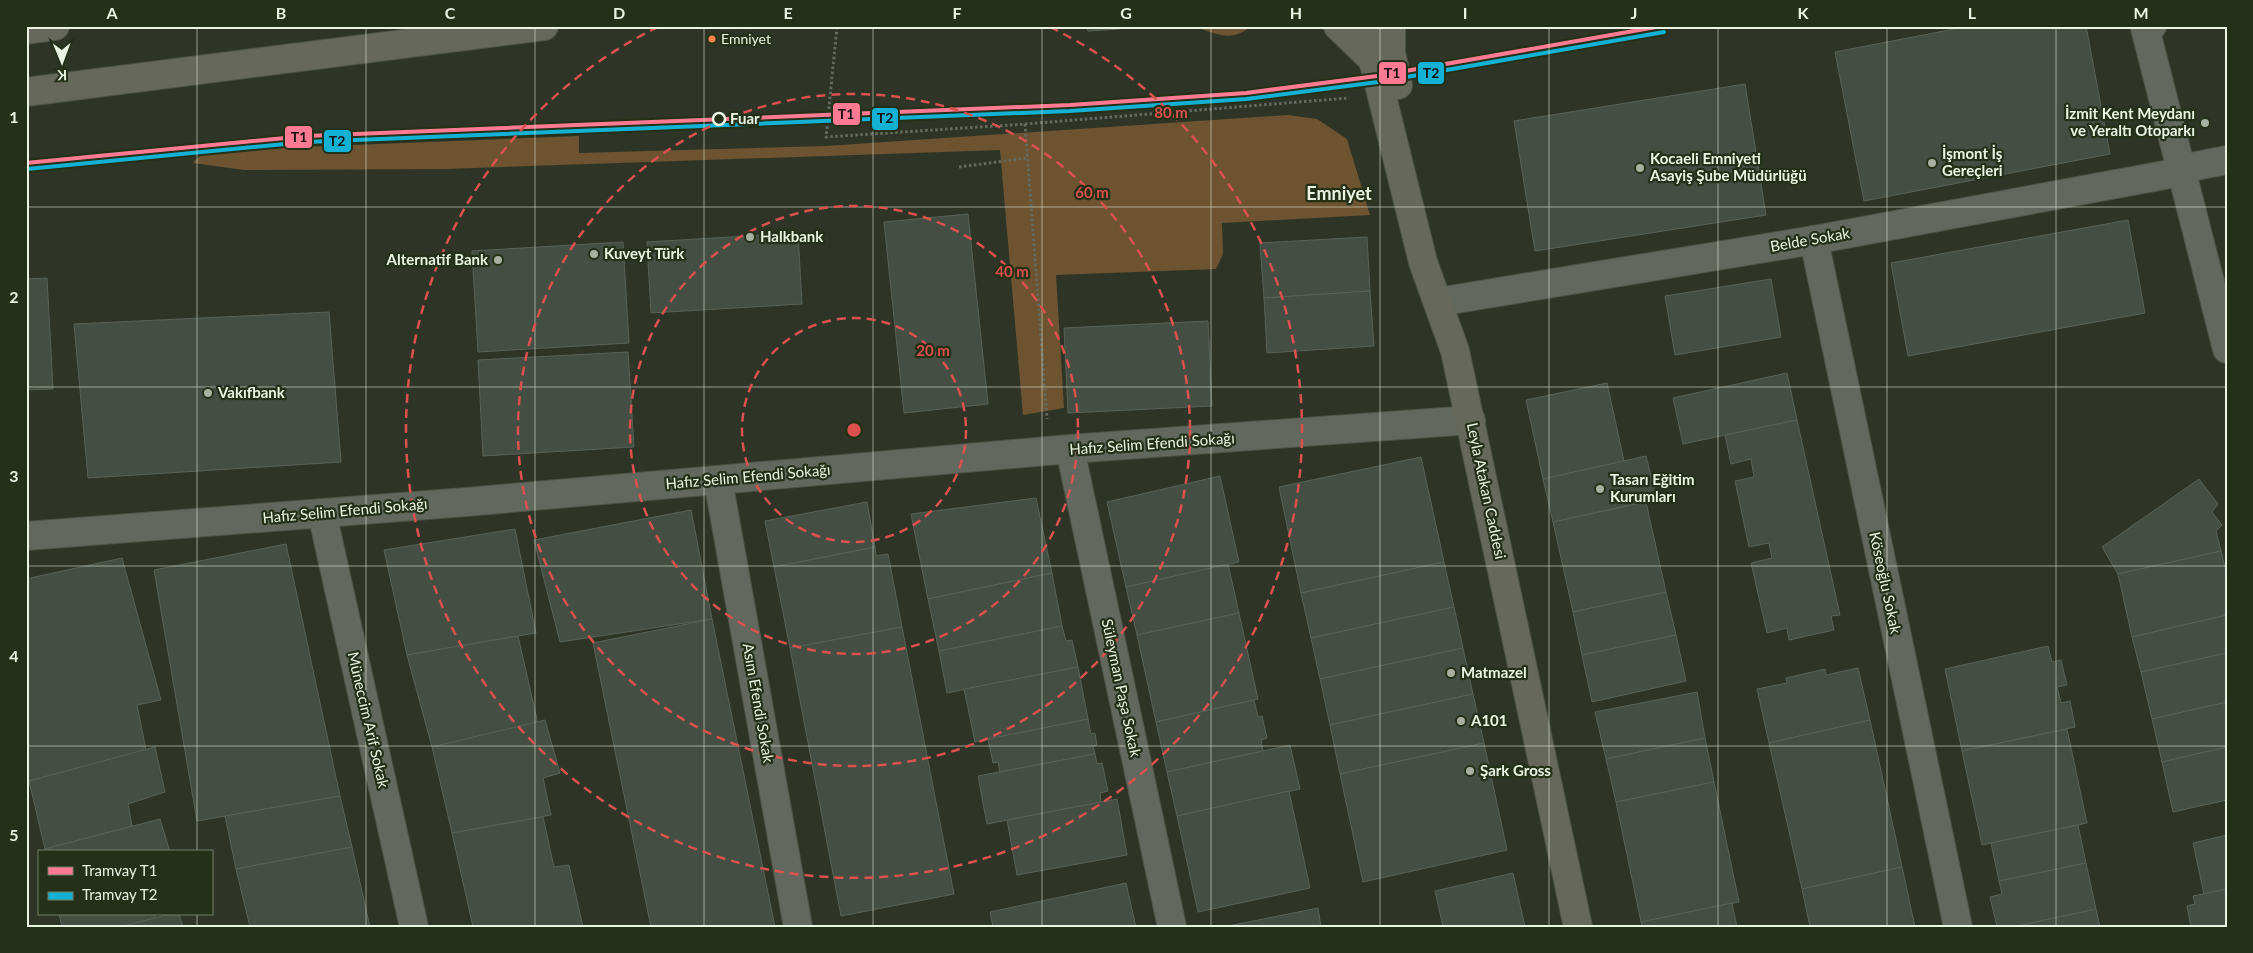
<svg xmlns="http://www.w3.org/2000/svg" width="2253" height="953" font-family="Lato,sans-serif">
<rect width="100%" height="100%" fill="#2e3527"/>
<g fill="#6d5330">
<path d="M1194 26H1251C1232 43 1215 34 1194 26Z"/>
<polygon points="1288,115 1317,119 1347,139 1370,215 1222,223 1223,254 1216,269 1056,275 1064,408 1023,415 1000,150 446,169 244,170 193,163 204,151 579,136 579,153 826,146"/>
</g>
<g fill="#454e43" stroke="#596258">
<polygon points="1087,26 1120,26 1120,29 1088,31"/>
<polygon points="1970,26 2086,26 2110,154 1864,201 1835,52"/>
<polygon points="1745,84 1766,215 1535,251 1514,121"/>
<polygon points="968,214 988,404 904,413 884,222"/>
<polygon points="2128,220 2145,313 1908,356 1891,263"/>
<polygon points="798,233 802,304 651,313 647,242"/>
<polygon points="1367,237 1370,291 1264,298 1260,243"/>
<polygon points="623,242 629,343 478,352 472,251"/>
<polygon points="47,278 53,389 26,390 26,279"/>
<polygon points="1771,279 1781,337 1675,355 1665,296"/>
<polygon points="1370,291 1374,346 1267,353 1264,298"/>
<polygon points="329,312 341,462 88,478 74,324"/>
<polygon points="1208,321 1212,406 1068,413 1064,328"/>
<polygon points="628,352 634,447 483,456 478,360"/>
<polygon points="1787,373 1797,420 1683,444 1673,398"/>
<polygon points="1607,383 1624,461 1543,479 1526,400"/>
<polygon points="1797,420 1840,615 1831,616 1834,630 1789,640 1787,628 1767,633 1751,563 1772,558 1769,543 1749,547 1735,481 1754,477 1751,459 1731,464 1725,435"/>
<polygon points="1646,456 1657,499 1553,522 1543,479"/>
<polygon points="1421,457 1444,562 1301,593 1279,487"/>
<polygon points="1220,476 1239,562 1126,587 1107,502"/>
<polygon points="2199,479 2218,504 2212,512 2222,525 2216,531 2221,551 2118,574 2102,547"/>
<polygon points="1036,498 1052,573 928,599 911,514"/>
<polygon points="867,502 875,547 774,567 765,521"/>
<polygon points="1646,502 1666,592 1573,612 1553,522"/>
<polygon points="691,510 712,619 560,642 534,540"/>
<polygon points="515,529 536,633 407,655 384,550"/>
<polygon points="286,544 340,796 197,821 154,570"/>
<polygon points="875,547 876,556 888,554 902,627 790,648 774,567"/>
<polygon points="2221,551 2227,576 2227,615 2132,637 2118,574"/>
<polygon points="122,558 161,700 137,705 146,750 29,781 26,766 26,579"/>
<polygon points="1444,562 1454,607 1311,638 1301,593"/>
<polygon points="1228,564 1239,613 1137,635 1126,587"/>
<polygon points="1052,573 1062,626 939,651 928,599"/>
<polygon points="1666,592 1676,635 1582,655 1573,612"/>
<polygon points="1454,607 1463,648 1320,679 1311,638"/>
<polygon points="1239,613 1258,699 1156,722 1137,635"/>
<polygon points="2227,615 2227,653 2141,672 2132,637"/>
<polygon points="712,619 775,927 651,927 593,643"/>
<polygon points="1062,626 1066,641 1072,640 1078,667 947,693 939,651"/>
<polygon points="902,627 954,894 841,916 790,648"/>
<polygon points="1676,635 1686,681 1592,702 1582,655"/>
<polygon points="518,636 538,724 432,747 407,655"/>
<polygon points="2048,646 2052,662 2061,660 2067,685 2057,687 2061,703 2070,701 2075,727 1962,751 1945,669"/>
<polygon points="1463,648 1473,694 1330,725 1320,679"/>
<polygon points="2227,653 2227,702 2152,719 2141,672"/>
<polygon points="1078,667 1088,719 975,742 964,689"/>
<polygon points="1858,668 1870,720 1769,743 1757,689 1787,683 1786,678 1825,669 1826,675"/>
<polygon points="1697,692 1705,738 1606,759 1595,712"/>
<polygon points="1473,694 1484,743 1340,774 1330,725"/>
<polygon points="1254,700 1258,717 1262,716 1267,738 1261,740 1263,751 1167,772 1156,722"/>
<polygon points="2227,702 2227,747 2162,762 2152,719"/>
<polygon points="1088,719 1091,734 1095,733 1097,745 1093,746 1095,754 1000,772 998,762 993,763 988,739"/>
<polygon points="545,720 560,773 543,778 551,815 452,833 432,747"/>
<polygon points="1870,720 1902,867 1802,889 1769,743"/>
<polygon points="2067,729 2087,823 1982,845 1962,751"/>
<polygon points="1705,738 1714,782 1616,802 1606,759"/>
<polygon points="1484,743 1507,850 1363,882 1340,774"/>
<polygon points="1290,745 1300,789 1177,816 1167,772"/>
<polygon points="155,747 165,792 128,804 132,826 45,849 29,781"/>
<polygon points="2227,747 2227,800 2173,812 2162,762"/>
<polygon points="1095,754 1097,764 1102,763 1108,791 1100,793 1101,802 987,824 978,776"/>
<polygon points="1714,782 1739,902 1641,922 1616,802"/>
<polygon points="1289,791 1310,888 1198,912 1177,816"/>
<polygon points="340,796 352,847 236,869 225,816"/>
<polygon points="1117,799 1127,855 1017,875 1007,820"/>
<polygon points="543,817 554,867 569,865 583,927 473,927 452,833"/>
<polygon points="160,819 170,852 45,852 45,849"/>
<polygon points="2078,825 2086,863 1999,881 1991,843"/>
<polygon points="2227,835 2227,889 2204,894 2193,843"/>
<polygon points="352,847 370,927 250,927 236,869"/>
<polygon points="2086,863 2096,909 2013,927 1997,927 1990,897 2002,894 1999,881"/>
<polygon points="1902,867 1915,927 1810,927 1802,889"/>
<polygon points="1513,873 1525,927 1443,927 1435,891"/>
<polygon points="1126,883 1136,927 993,927 990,912"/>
<polygon points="2227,889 2227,927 2191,927 2187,906 2195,904 2193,896"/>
<polygon points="1732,903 1737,927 1642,927 1641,922"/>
<polygon points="1318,908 1321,927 1223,927"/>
<polygon points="2096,909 2100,927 2013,927"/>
<polygon points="59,914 155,914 156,918 120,927 62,927"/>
<polygon points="170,914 179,914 183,927 120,927"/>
</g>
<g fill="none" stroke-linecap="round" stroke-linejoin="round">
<defs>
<g id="street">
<polyline points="2152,26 2145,28 2227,349"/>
<polyline points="1814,240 1958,927"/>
<polyline points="1438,302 1814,240 2181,172 2196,166 2227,160"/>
<polyline points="1070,449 1172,927"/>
<polyline points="718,480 798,927"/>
<polyline points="322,513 414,927"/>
<polyline points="26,536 466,502 1070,449 1471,420"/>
</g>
<g id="primary">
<polyline points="1338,26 1373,60"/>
<polyline points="1367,26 1373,60 1423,262 1455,351 1578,927"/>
<polyline points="1391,26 1391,53 1398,85"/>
<polyline points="26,30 55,26"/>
<polyline points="26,92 544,26"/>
</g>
</defs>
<use href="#street" stroke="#4d5346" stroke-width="30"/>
<use href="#primary" stroke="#4d5346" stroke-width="30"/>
<g stroke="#646a5f" stroke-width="3" stroke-dasharray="2.5 2.5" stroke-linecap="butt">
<polyline points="842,26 837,27 826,137 1025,124 1349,98"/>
<polyline points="1025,124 1047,419"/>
<polyline points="959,167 1027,158"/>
</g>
<use href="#street" stroke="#62685d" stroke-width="28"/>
<use href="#primary" stroke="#65685a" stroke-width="28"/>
<defs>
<polyline id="tram-1" points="26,163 306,136 1070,105 1246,93 1377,76 1662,26"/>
<polyline id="tram-2" points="27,169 306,142 1070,111 1246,99 1378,82 1664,32"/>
</defs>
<use href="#tram-1" stroke="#243017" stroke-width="8"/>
<use href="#tram-2" stroke="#243017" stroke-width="8"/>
<use href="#tram-1" stroke="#fe7a93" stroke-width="4"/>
<use href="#tram-2" stroke="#13b2d5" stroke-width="4"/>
</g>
<path fill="none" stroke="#ebf3e3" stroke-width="1" stroke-opacity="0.55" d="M197 26V852M366 26V927M535 26V927M704 26V927M873 26V927M1042 26V927M1211 26V927M1380 26V927M1549 26V927M1718 26V927M1887 26V927M2056 26V927M26 207H2227M26 387H2227M26 566H2227M26 746H2227M197 914V927"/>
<g fill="none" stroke="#da514d" stroke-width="2.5" stroke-dasharray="9 6">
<circle cx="854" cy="430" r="112"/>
<circle cx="854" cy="430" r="224"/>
<circle cx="854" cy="430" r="336"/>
<path d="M1050 27A448 448 0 1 1 658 27"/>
</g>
<circle fill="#f8844c" stroke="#243017" stroke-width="2" cx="712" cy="39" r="4.5"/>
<circle fill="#243017" stroke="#ebf3e3" stroke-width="2.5" cx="719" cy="119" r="6"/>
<g fill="#a9b0a1" stroke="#243017" stroke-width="2">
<circle cx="2205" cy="123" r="5"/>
<circle cx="1932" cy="163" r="5"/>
<circle cx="1640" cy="168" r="5"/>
<circle cx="750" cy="237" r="5"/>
<circle cx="594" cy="254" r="5"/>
<circle cx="498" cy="260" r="5"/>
<circle cx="208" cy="393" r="5"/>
<circle cx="1600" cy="489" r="5"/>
<circle cx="1451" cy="673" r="5"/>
<circle cx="1461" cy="721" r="5"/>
<circle cx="1470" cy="771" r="5"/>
</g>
<g text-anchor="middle" stroke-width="4.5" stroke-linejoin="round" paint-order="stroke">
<g font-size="14" fill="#ebf3e3" stroke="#243017" text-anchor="start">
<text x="721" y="44">Emniyet</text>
</g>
<g font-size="15" font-weight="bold" fill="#ebf3e3" stroke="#243017" text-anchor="start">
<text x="2195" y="119" text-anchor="end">İzmit Kent Meydanı<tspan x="2195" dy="17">ve Yeraltı Otoparkı</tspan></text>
<text x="1942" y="159">İşmont İş<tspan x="1942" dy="17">Gereçleri</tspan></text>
<text x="1650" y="164">Kocaeli Emniyeti<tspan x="1650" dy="17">Asayiş Şube Müdürlüğü</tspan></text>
<text x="760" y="242">Halkbank</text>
<text x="604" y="259">Kuveyt Türk</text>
<text x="488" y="265" text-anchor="end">Alternatif Bank</text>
<text x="218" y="398">Vakıfbank</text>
<text x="1610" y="485">Tasarı Eğitim<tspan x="1610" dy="17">Kurumları</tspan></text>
<text x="1461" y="678">Matmazel</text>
<text x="1471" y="726">A101</text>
<text x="1480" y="776">Şark Gross</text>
</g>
<g font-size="15" font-weight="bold" fill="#ebf3e3" stroke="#243017" text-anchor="start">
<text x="730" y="124">Fuar</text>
</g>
<g font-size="15" fill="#ebf3e3" stroke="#243017">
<text transform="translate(1810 240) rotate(-10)" y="5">Belde Sokak</text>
<text transform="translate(1152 444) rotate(-4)" y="5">Hafız Selim Efendi Sokağı</text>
<text transform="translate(748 477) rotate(-5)" y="5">Hafız Selim Efendi Sokağı</text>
<text transform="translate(1486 491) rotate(78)" y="5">Leyla Atakan Caddesi</text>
<text transform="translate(345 511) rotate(-5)" y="5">Hafız Selim Efendi Sokağı</text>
<text transform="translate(1885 583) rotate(78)" y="5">Köseoğlu Sokak</text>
<text transform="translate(1121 688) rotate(78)" y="5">Süleyman Paşa Sokak</text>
<text transform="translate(758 703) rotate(80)" y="5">Asım Efendi Sokak</text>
<text transform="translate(368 720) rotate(77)" y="5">Müneccim Arif Sokak</text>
</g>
<g font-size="18" font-weight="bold" fill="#ebf3e3" stroke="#243017">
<text x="1339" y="200">Emniyet</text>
</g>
</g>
<circle cx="854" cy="430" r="8" fill="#da514d" stroke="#243017" stroke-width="2.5"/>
<g font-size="15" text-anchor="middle" font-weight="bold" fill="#da514d" stroke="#243017" stroke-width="4.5" stroke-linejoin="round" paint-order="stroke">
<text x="1171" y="118">80 m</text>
<text x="1092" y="198">60 m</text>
<text x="1012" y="277">40 m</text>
<text x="933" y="356">20 m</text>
</g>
<g stroke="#243017" stroke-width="2">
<rect x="1417" y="61" width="28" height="24" rx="5" fill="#13b2d5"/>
<rect x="1378" y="61" width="29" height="24" rx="5" fill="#fe7a93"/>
<rect x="832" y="102" width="29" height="24" rx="5" fill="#fe7a93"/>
<rect x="871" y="107" width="28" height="24" rx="5" fill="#13b2d5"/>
<rect x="284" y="125" width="29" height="24" rx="5" fill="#fe7a93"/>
<rect x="323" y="129" width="29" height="24" rx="5" fill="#13b2d5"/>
</g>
<g font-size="14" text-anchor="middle" font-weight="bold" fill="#111">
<text x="1431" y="78">T2</text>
<text x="1392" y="78">T1</text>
<text x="846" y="119">T1</text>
<text x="885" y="123">T2</text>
<text x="299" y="142">T1</text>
<text x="337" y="146">T2</text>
</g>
<rect width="2253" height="953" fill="none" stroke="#243017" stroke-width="55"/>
<rect x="38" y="850" width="175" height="65" fill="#243017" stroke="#747e69"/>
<rect x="48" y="867" width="25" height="8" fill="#fe7a93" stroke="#747e69"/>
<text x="82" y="876" font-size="15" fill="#ebf3e3">Tramvay T1</text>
<rect x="48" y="892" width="25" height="8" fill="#13b2d5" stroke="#747e69"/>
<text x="82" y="900" font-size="15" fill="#ebf3e3">Tramvay T2</text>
<g transform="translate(62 62) rotate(179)" stroke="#243017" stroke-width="4" paint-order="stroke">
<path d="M0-4L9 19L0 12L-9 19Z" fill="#ebf3e3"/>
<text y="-8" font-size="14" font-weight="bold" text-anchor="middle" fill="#ebf3e3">K</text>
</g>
<rect x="28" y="28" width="2198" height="898" fill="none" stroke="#ebf3e3" stroke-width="2"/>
<g font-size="16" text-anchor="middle" font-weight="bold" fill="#ebf3e3">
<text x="112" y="19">A</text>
<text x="281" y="19">B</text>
<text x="450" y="19">C</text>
<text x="619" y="19">D</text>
<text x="788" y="19">E</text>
<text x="957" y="19">F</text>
<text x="1126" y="19">G</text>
<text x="1296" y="19">H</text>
<text x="1465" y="19">I</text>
<text x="1634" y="19">J</text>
<text x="1803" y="19">K</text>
<text x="1972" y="19">L</text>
<text x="2141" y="19">M</text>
<text x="14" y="123">1</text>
<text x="14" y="303">2</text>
<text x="14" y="482">3</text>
<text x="14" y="662">4</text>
<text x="14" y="841">5</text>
</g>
</svg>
